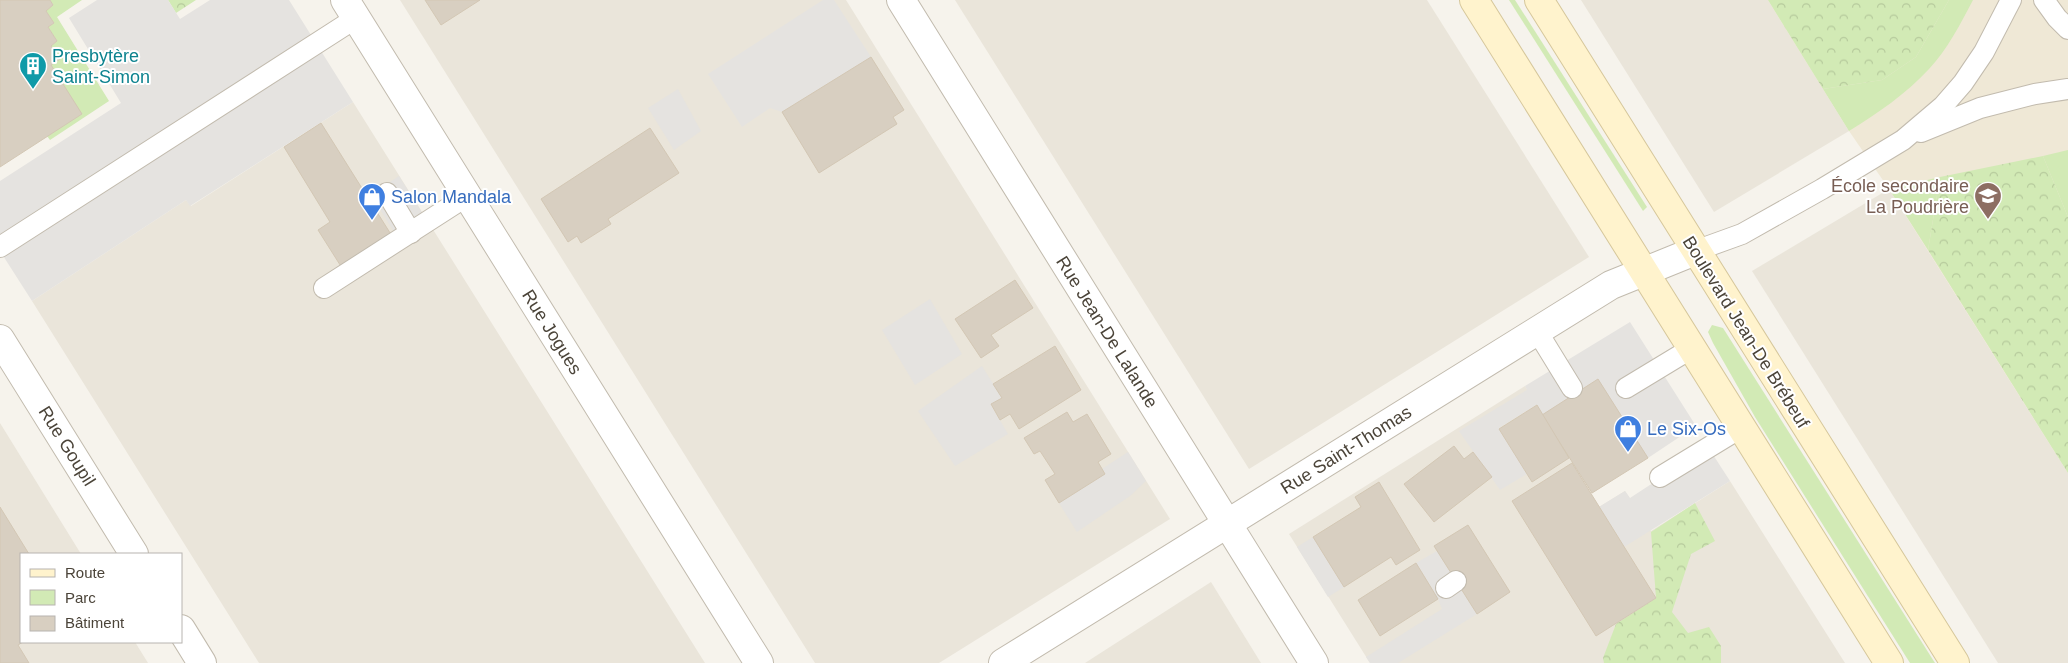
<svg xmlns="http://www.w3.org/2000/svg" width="2068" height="663" font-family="Arial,sans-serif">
<defs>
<pattern id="forest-crowns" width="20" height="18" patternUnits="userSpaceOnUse" patternTransform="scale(1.25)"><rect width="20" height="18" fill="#d2eab5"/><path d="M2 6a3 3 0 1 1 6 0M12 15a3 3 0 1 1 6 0" fill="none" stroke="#b6ca9c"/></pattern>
</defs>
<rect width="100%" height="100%" fill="#f6f3ec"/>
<g fill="#eae5da">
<polygon points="400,0 846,0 1170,519 939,663 815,663"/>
<polygon points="955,0 1427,0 1589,257 1249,469"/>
<polygon points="1581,0 1768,0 1849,131 1714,212"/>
<polygon points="353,102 705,663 259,663 32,301 186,200 191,206"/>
<polygon points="1889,189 2068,473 2068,663 1998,663 1752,271"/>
<polygon points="1525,386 1599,507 1625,491 1651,531 1730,481 1845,663 1370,663 1289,534"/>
<polygon points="0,423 81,554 21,554 21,642 135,642 148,663 0,663"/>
<polygon points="1211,582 1261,663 1085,663"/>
</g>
<polygon fill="#efe8d6" points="1768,0 2068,0 2068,473 1889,189 1849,131"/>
<g fill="#d2eab5">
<polygon points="50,0 82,0 57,17 109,101 50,140 47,136 51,65 59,59 51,46 57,41 48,27 54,23 46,11 53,5"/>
<polygon points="1509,0 1515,0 1647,207 1643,211"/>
<path d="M1949 0H1973C1961 23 1947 50 1929 69 1906 94 1878 113 1849 131L1823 89 1882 80 1916 57Z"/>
<polygon points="2068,150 2068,217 2043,156"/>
<polygon points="1940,177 1928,250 1889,189"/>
<polygon points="1712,325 1723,328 1935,663 1910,663 1755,417 1713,343 1708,332"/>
</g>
<g fill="url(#forest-crowns)">
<polygon points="168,0 196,0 176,13"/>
<polygon points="1768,0 1949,0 1916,57 1882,80 1823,89"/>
<polygon points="2043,156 2068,217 2068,473 1928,250 1940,177"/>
<polygon points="1695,503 1715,541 1691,554 1672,612 1688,633 1709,627 1721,646 1721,663 1604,663 1603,658 1616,624 1656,598 1651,532"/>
</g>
<g fill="#e5e3e0">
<polygon points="97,0 168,0 180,19 210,0 289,0 353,102 190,206 186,200 32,301 0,251 0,181 121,103 69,18"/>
<polygon points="823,0 834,0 871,57 782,112 770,108 742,127 708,74"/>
<polygon points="678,89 701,131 674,150 648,108"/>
<polygon points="399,176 428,222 399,240 371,195"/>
<polygon points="930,299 962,354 915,385 882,330"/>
<polygon points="1630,322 1696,426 1648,458 1542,415 1536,405 1499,428 1527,474 1500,490 1459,431 1527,390 1525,386"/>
<polygon points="982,366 1002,398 991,405 1008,434 955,466 918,411"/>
<polygon points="1708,447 1730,481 1624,547 1599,507 1625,491 1630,498"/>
<polygon points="1128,452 1146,481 1130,496 1077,532 1059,503 1105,474 1102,469"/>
<polygon points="1313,537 1344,587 1328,597 1297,547"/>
<polygon points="1437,551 1477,614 1398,663 1370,663 1366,657 1442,609 1438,599 1416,563"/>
</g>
<g fill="#d8cfc1" stroke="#d3c7b4">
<polygon points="0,0 50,0 53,5 46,11 54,23 48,27 57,41 51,46 60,59 51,65 82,114 0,167"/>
<polygon points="425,0 480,0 441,25"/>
<polygon points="871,57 904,110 893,117 897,124 819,173 782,112"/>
<polygon points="321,123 392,236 342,268 318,230 330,222 284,147"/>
<polygon points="650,128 679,173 608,219 611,224 581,243 577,236 568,242 541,199"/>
<polygon points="1015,280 1033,308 991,335 999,346 981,358 955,319"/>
<polygon points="1055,346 1081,390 1019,429 1010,414 1000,420 991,404 1002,398 993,384"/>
<polygon points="1598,379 1648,458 1592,493 1542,415"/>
<polygon points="1537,405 1569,458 1532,482 1499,429"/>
<polygon points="1067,412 1073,422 1087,414 1111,454 1098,462 1105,474 1059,503 1045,480 1055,474 1040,451 1034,454 1024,438"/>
<polygon points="1454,446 1464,459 1473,452 1492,477 1434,522 1404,484"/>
<polygon points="1572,463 1656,598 1596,636 1512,501"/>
<polygon points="1379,482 1420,550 1396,565 1391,557 1344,587 1313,537 1361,507 1355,497"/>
<polygon points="0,507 29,554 21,554 21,642 23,642 18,645 29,663 0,663"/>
<polygon points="1468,525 1510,592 1477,614 1434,546"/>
<polygon points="1416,563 1438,599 1380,636 1358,600"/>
</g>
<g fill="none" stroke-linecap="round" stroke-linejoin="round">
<defs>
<g id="lane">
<polyline points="2044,0 2057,18 2068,29"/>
<polyline points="1921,132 1980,108 2035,94 2068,89"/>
<polyline points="387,193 411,233"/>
<polyline points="0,247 356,18"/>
<polyline points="1695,251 1742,234 1822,189 1903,140 1943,106 1963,83 1984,52 2011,0"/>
<polyline points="324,288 467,196"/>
<polyline points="1537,331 1572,388"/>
<polyline points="1626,388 1692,348"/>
<polyline points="1660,477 1742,427"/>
<polyline points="1446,588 1456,581"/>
</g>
<g id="street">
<polyline points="345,0 759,663"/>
<polyline points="901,0 1314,663"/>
<polyline points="0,339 134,554"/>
<polyline points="181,629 202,663"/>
<polyline points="1003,663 1611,285 1695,251"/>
</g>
<g id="secondary">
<polyline points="1474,0 1889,663"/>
<polyline points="1539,0 1955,663"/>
</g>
</defs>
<use href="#lane" stroke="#c2bbae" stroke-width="22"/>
<use href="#street" stroke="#c2bbae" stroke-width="30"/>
<use href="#secondary" stroke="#d6c79b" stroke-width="30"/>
<use href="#lane" stroke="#fff" stroke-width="20"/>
<use href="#street" stroke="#fff" stroke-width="28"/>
<use href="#secondary" stroke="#fff3cd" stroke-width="28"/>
</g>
<defs>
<symbol id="building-pin" viewBox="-11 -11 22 30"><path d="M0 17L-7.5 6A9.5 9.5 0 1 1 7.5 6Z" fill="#0f9aa8" stroke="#fff"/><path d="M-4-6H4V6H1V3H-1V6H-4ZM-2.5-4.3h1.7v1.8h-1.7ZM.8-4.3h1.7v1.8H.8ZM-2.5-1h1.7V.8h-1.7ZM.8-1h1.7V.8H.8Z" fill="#fff"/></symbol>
<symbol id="school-pin" viewBox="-11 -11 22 30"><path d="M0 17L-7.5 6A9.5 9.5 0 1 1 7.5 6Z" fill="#8d6e63" stroke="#fff"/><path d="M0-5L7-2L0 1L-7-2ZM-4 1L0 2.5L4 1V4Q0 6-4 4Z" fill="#fff"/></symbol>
<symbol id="shop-pin" viewBox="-11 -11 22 30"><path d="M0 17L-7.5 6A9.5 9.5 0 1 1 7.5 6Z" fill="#3f7fe0" stroke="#fff"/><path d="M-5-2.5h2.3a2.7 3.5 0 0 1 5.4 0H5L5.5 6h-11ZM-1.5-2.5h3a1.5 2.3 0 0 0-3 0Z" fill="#fff"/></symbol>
</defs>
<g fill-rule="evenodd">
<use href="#building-pin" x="17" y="50" width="32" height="43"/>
<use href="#school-pin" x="1972" y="180" width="32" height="43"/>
<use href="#shop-pin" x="356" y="181" width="32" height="43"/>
<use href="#shop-pin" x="1612" y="413" width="32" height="43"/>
</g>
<g text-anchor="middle" stroke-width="4" stroke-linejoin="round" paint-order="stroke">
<g font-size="18" fill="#0d838f" stroke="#fff" text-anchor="start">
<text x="52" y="62">Presbytère<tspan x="52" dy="21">Saint-Simon</tspan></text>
</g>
<g font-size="18" fill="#785e54" stroke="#fff" text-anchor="end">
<text x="1969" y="192">École secondaire<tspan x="1969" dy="21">La Poudrière</tspan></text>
</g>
<g font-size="18" fill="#366cbe" stroke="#fff" text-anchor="start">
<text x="391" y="203">Salon Mandala</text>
<text x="1647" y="435">Le Six-Os</text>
</g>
<g font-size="18" fill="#4b4439" stroke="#fff">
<text transform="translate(552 332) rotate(58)" y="6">Rue Jogues</text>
<text transform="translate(1107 332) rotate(58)" y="6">Rue Jean-De Lalande</text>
<text transform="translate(1746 332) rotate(58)" y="6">Boulevard Jean-De Brébeuf</text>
<text transform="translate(67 446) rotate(58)" y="6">Rue Goupil</text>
<text transform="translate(1346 450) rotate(-32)" y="6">Rue Saint-Thomas</text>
</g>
</g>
<rect x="20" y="553" width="162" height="90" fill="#ffffff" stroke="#b7b4b0"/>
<rect x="30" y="569" width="25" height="8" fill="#fff3cd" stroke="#b7b4b0"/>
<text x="65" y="578" font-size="15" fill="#4b4439">Route</text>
<rect x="30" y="590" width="25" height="15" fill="#d2eab5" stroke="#b7b4b0"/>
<text x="65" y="603" font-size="15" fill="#4b4439">Parc</text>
<rect x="30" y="616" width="25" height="15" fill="#d8cfc1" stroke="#b7b4b0"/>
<text x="65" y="628" font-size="15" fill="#4b4439">Bâtiment</text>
</svg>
